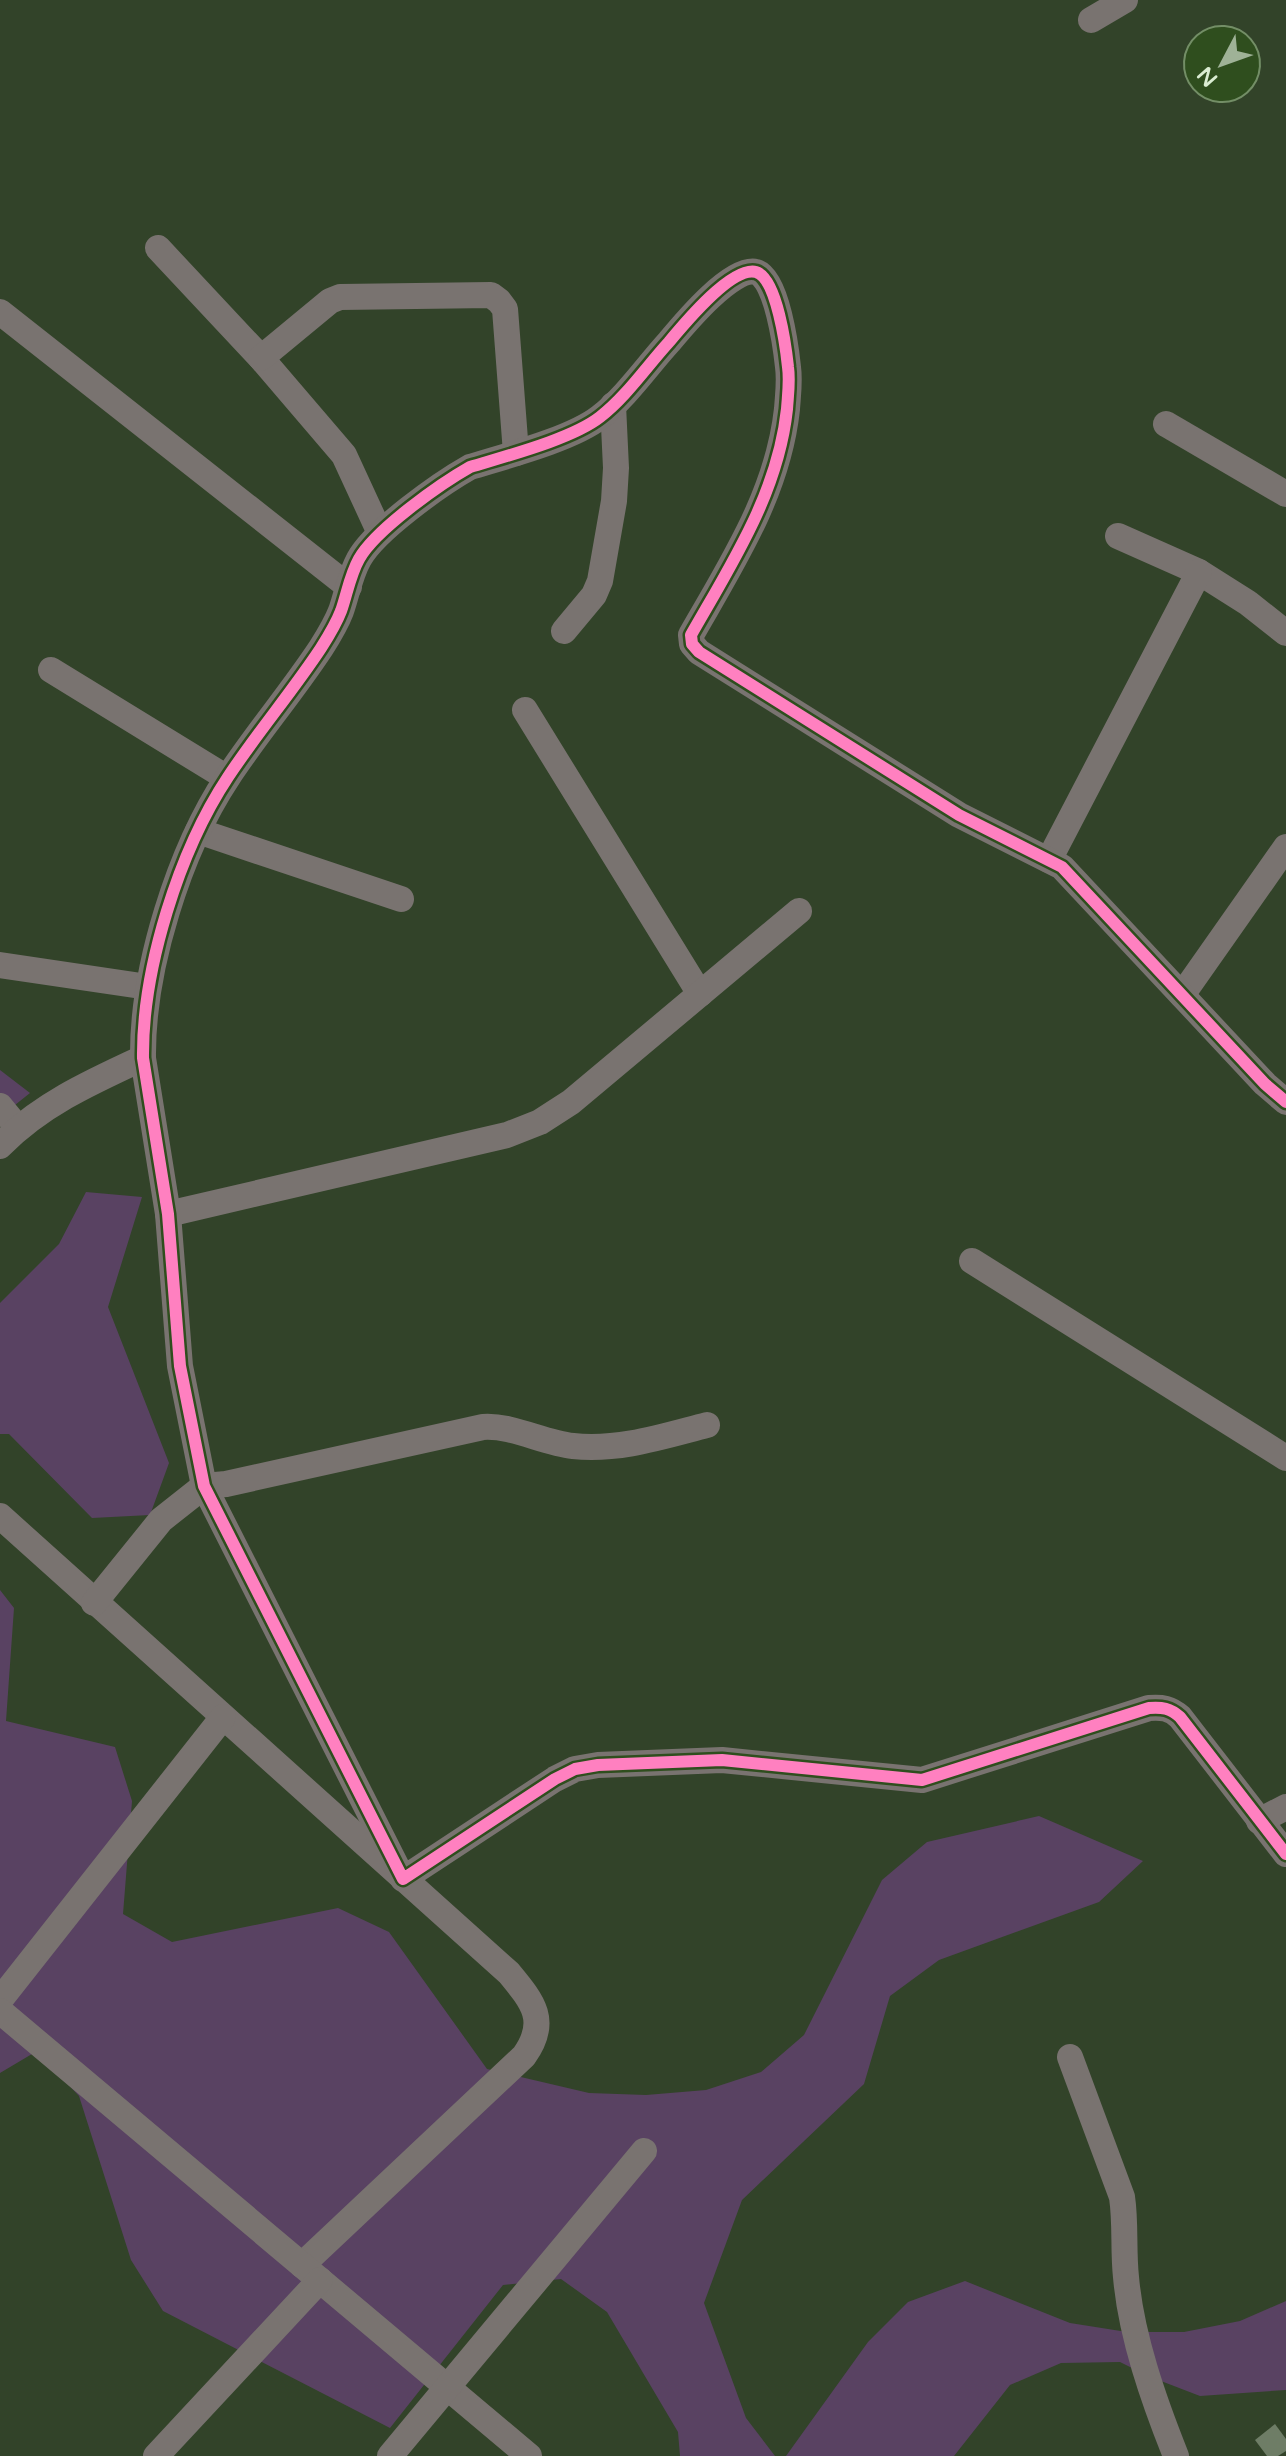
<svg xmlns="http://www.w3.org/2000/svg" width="1286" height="2456" font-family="'Varela Round',sans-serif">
<rect width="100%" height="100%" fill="#324329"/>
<g fill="#594262">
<polygon points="0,1070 30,1093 0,1117"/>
<polygon points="86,1192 142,1197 108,1307 169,1463 150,1515 92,1518 9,1434 0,1434 0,1303 59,1244"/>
<polygon points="0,1590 14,1608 6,1721 115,1747 132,1801 123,1914 172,1942 338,1908 389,1932 487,2069 589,2093 646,2095 706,2090 761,2072 804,2035 882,1880 927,1842 1039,1816 1143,1861 1099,1902 939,1960 890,1996 864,2084 742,2200 704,2303 746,2418 775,2456 680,2456 678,2432 607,2312 561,2279 503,2285 390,2428 163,2311 131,2260 79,2096 37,2051 0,2073"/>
<polygon points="965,2281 1070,2323 1127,2332 1184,2332 1240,2321 1286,2301 1286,2390 1200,2396 1148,2376 1120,2362 1061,2363 1010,2385 954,2456 786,2456 868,2342 908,2302"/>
</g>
<polygon fill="#6e7d66" points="1275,2424 1286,2439 1286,2451 1278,2456 1267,2456 1255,2440"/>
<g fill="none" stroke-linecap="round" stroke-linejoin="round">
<g stroke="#797370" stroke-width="26">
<polyline points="1091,20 1125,0"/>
<polyline points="158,248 261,358 344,455 380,533"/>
<polyline points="0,312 349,587"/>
<polyline points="261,358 330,301 340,297 491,295 499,301 505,309 516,453"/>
<polyline points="1166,424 1286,494"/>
<polyline points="1118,536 1199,572 1248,603 1286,633"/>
<polyline points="564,631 594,595 600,581 614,501 616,468 613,405"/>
<polyline points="51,670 227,778"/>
<polyline points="525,710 700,994"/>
<polyline points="198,831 401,899"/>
<polyline points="1049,860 1199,572"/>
<polyline points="0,965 148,987"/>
<polyline points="1182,995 1286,847"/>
<path d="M1286 1102 1265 1084 1062 867 959 815 699 652 692 644 691 635C732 563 778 493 787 409 788 394 790 381 788 367 786 348 777 278 756 272 732 266 684 324 669 342 647 366 626 397 600 417 572 439 506 456 470 467 440 484 375 530 359 559 350 575 347 594 341 611 336 624 328 637 321 648 292 692 257 733 228 777 179 851 142 969 143 1058L168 1214 180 1366 204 1486 403 1879 555 1779 575 1769 598 1765 722 1760 922 1780 1149 1708C1162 1707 1170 1708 1180 1717L1286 1854"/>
<polyline points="0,1106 18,1128"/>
<path d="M0 1146C40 1105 91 1082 143 1058"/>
<polyline points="168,1214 507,1135 540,1122 571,1102 799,911"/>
<polyline points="972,1261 1286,1458"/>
<path d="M0 1516 509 1973C533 2002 549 2021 524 2056L302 2265"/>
<path d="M94 1603 161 1520 204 1486 226 1484 483 1427C513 1425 543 1443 573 1446 619 1451 664 1436 707 1425"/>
<polyline points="1259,1821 1286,1807"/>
<polyline points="0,2000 223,1717"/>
<polyline points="0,2011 529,2456"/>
<path d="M1070 2057 1122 2197C1126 2224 1123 2250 1126 2277 1131 2336 1154 2401 1176 2456"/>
<polyline points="156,2456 320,2280"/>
<polyline points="390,2456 644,2151"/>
</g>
<defs>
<path id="cycleway" d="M1286 1102 1265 1084 1062 867 959 815 699 652 692 644 691 635C732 563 778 493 787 409 788 394 790 381 788 367 786 348 777 278 756 272 732 266 684 324 669 342 647 366 626 397 600 417 572 439 506 456 470 467 440 484 375 530 359 559 350 575 347 594 341 611 336 624 328 637 321 648 292 692 257 733 228 777 179 851 142 969 143 1058L168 1214 180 1366 204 1486 403 1879 555 1779 575 1769 598 1765 722 1760 922 1780 1149 1708C1162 1707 1170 1708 1180 1717L1286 1854"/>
</defs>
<use href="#cycleway" stroke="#2f4e1e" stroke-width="17"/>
<use href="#cycleway" stroke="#ff80c0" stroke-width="12"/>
</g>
<g transform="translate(1222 64) rotate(229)"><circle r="38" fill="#2f4e1e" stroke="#738e66" stroke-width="2"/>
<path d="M0-6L14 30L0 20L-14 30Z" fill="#9fb297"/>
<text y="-12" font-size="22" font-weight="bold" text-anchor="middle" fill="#daedd2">N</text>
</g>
</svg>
